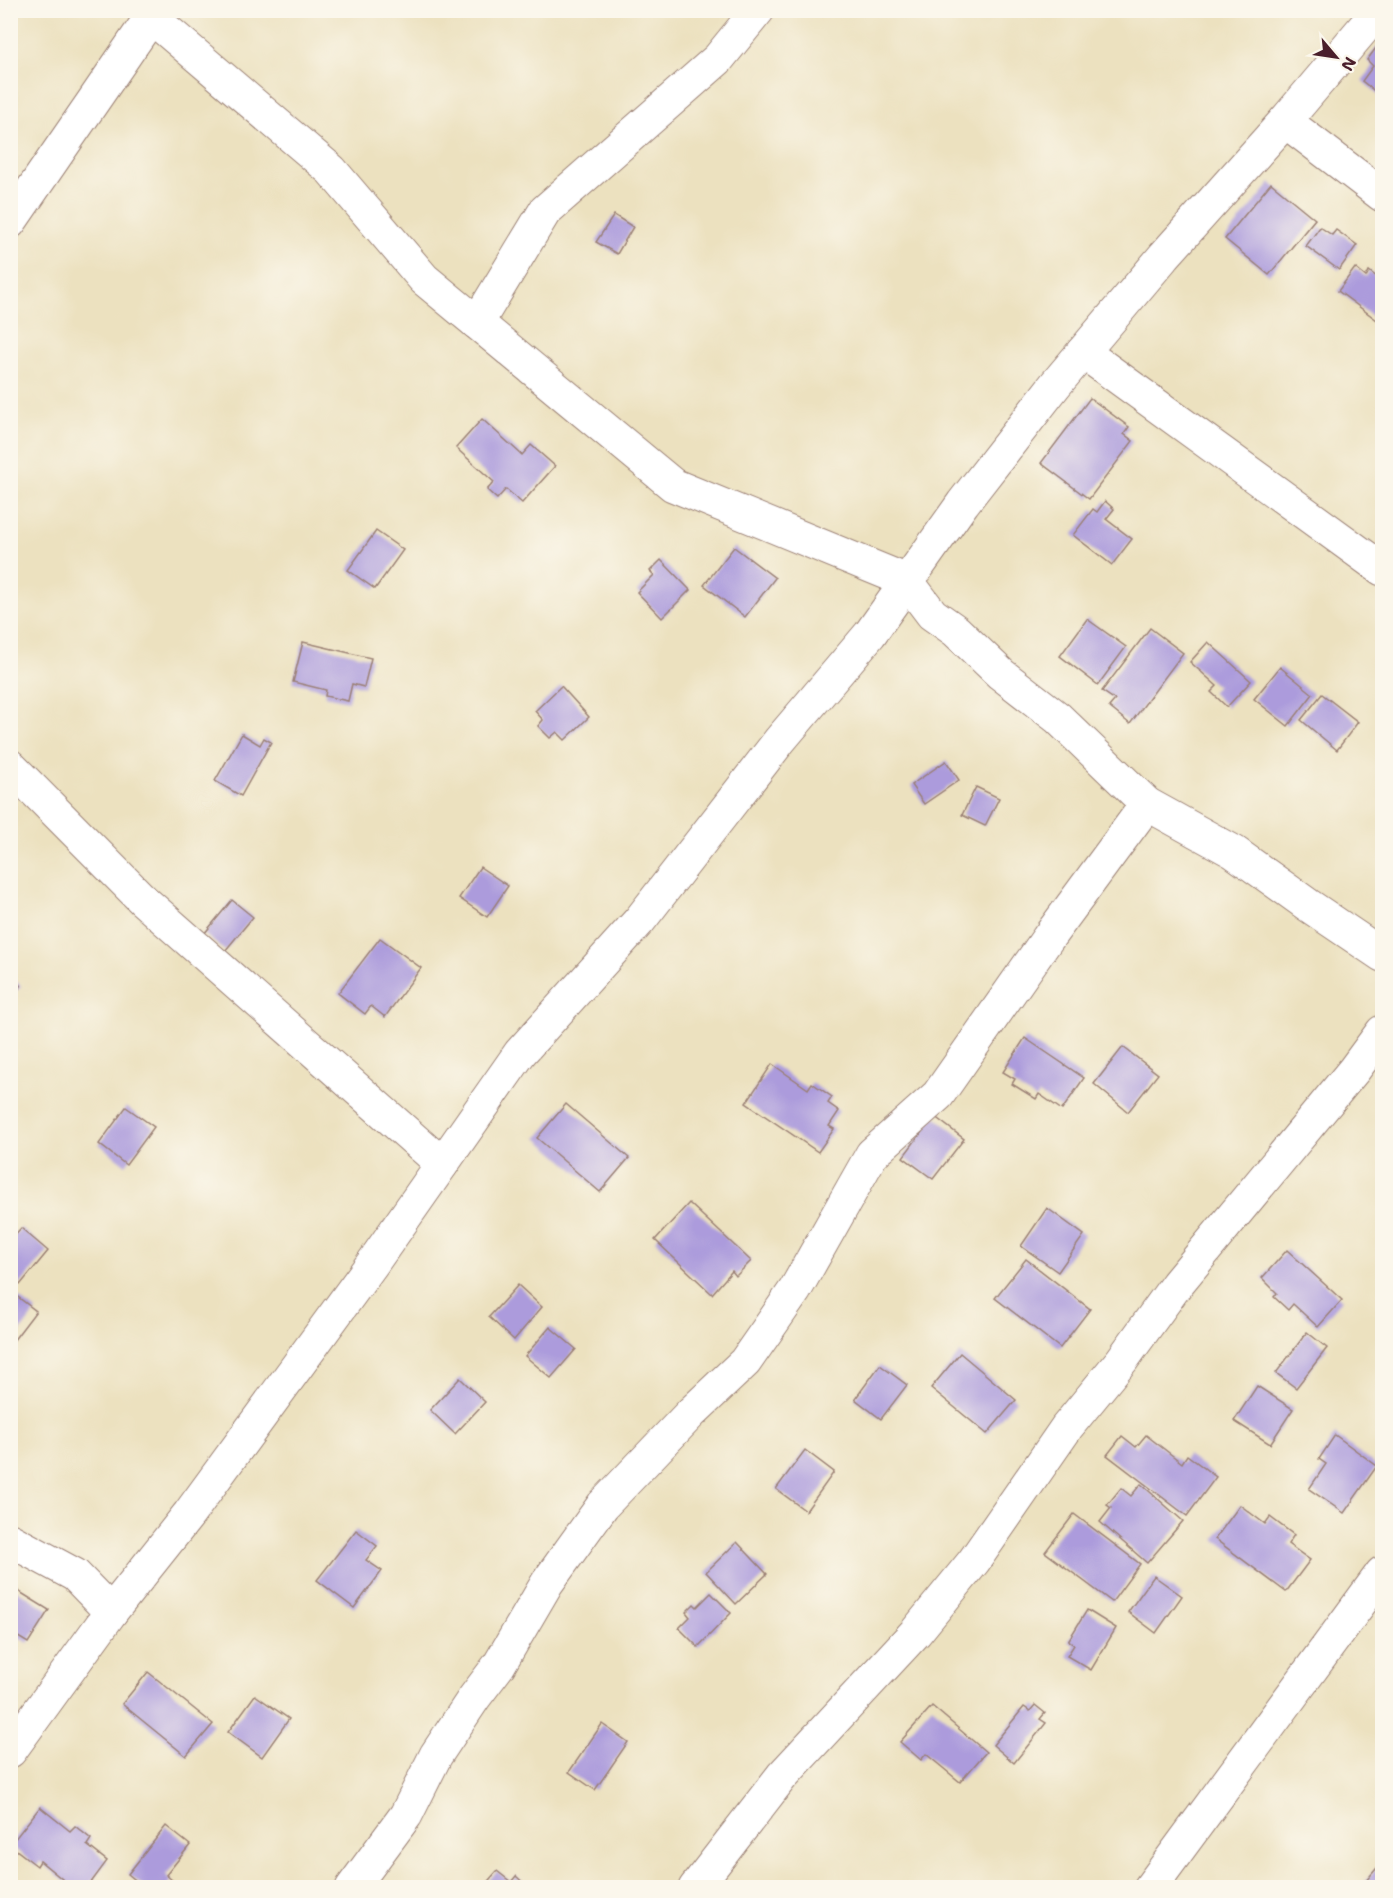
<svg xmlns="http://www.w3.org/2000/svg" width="1393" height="1898" font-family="'Shantell Sans',sans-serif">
<rect width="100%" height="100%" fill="#fbf7ec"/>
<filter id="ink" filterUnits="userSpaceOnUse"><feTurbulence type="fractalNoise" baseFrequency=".0167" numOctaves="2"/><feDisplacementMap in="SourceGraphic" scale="12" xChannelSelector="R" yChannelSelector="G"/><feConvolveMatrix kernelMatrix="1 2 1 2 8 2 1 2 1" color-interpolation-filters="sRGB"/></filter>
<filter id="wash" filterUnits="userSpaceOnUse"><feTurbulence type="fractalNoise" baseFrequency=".008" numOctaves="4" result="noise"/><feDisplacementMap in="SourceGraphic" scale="24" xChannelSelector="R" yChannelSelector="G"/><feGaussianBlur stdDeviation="1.35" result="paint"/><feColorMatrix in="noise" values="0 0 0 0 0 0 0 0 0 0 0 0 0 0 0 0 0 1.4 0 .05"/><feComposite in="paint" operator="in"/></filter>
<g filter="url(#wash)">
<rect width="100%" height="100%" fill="#ece1bf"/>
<g id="blocks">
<g fill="#ac9bdc">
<polygon points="1382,40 1382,97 1362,81 1373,66 1367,60"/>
<polygon points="1271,183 1315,219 1269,275 1225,239"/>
<polygon points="614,215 633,227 617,254 596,242"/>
<polygon points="1320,227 1332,235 1336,230 1357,245 1339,270 1306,246"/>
<polygon points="1355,268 1366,277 1369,271 1382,281 1382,313 1377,320 1338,291"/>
<polygon points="1090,398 1129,427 1124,434 1133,441 1089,499 1041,463"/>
<polygon points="482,419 522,455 531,445 555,466 522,503 506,489 497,499 487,490 494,482 456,448"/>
<polygon points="1105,501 1114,509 1106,519 1132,539 1112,565 1073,535 1093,509 1097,512"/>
<polygon points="376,531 403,550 375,589 348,570"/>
<polygon points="734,547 775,578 745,617 704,585"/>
<polygon points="661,560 690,590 662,618 637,592 654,575 650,571"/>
<polygon points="1087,619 1126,647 1098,685 1060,656"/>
<polygon points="1150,628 1183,653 1130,724 1109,707 1115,700 1102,691"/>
<polygon points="303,642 371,658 364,687 352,684 348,701 325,696 326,690 293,682"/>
<polygon points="1208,642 1251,681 1227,707 1211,692 1217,686 1190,662"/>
<polygon points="1280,667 1313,694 1288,726 1254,699"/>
<polygon points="561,686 589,717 565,740 557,732 550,738 538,726 543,720 535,711"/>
<polygon points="1322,694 1358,722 1337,750 1301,720"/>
<polygon points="242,734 260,745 264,738 271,742 241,796 215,781"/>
<polygon points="946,761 959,780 924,804 911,785"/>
<polygon points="976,787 999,798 985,826 962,815"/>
<polygon points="480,867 508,886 487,917 459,898"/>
<polygon points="232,900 253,917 225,951 204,934"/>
<polygon points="380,938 421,968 385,1017 371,1006 365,1014 338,993"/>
<polygon points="10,977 21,986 10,997"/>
<polygon points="1025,1038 1084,1078 1062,1110 1039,1094 1036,1099 1012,1084 1015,1079 1003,1072"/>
<polygon points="1123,1047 1158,1074 1128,1112 1094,1084"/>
<polygon points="772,1064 808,1089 812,1083 832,1097 828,1103 839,1111 829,1126 834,1129 818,1152 746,1103"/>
<polygon points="566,1104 629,1158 600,1192 537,1138"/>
<polygon points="126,1107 154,1127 126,1165 99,1144"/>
<polygon points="934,1116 964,1139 933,1179 903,1157"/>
<polygon points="689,1203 751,1261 736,1276 732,1271 712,1294 655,1240"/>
<polygon points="1047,1208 1084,1235 1058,1272 1021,1246"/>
<polygon points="21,1228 48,1251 20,1285 10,1276 10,1240"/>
<polygon points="1287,1250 1342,1300 1318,1327 1293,1304 1288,1310 1274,1297 1277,1293 1262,1278"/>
<polygon points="1026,1259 1090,1309 1060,1348 995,1298"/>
<polygon points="518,1285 542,1307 514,1340 489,1317"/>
<polygon points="10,1291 36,1311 13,1341 10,1340"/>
<polygon points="550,1327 576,1349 551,1378 525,1356"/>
<polygon points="1307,1332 1327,1348 1296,1388 1276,1373"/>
<polygon points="960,1353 1016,1400 987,1434 931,1388"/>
<polygon points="880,1365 907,1385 881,1419 855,1399"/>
<polygon points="460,1378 485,1402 455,1434 430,1410"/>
<polygon points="1257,1386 1293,1409 1270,1444 1234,1421"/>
<polygon points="1146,1435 1182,1463 1187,1455 1216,1477 1187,1516 1107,1455 1122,1436 1136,1447"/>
<polygon points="1335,1435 1377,1466 1344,1513 1309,1489 1326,1464 1319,1459"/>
<polygon points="805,1450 834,1472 806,1511 776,1489"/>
<polygon points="1141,1484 1183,1521 1147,1563 1100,1522 1111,1508 1107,1505 1121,1488 1131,1496"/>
<polygon points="1240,1505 1265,1524 1270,1517 1294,1535 1288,1544 1310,1560 1286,1592 1215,1539"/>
<polygon points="1074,1514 1140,1564 1112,1602 1045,1552"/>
<polygon points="356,1530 377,1546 366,1560 382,1571 354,1608 317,1580"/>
<polygon points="737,1542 767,1574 736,1604 706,1572"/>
<polygon points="1154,1576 1182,1596 1156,1633 1128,1612"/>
<polygon points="10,1586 49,1610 28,1643 10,1632"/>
<polygon points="711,1593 731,1613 698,1647 679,1628 690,1617 686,1612 694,1604 697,1607"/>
<polygon points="1087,1610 1116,1628 1091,1670 1067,1656 1074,1645 1068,1641"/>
<polygon points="148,1672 213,1724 186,1756 122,1704"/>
<polygon points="255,1695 289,1719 262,1757 228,1732"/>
<polygon points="1035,1705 1045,1713 1040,1719 1046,1723 1014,1763 993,1745 1024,1707 1030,1711"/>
<polygon points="932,1706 986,1752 960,1782 926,1754 921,1760 900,1742"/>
<polygon points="602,1724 628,1742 595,1790 569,1772"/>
<polygon points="40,1807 70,1831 75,1826 91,1839 87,1845 107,1861 87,1888 73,1888 40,1861 37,1866 10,1845"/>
<polygon points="166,1826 190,1845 166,1875 172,1880 166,1888 145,1888 128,1874"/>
<polygon points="1382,1862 1382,1888 1371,1888 1365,1882"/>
<polygon points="497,1871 511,1882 516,1876 529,1888 482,1888"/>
</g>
</g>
</g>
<g filter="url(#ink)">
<use href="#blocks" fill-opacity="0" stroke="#9b8075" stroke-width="1.5"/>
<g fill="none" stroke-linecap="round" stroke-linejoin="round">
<defs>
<g id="street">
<polyline points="151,17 331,170 424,279 673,485 907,581 932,614 956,631 1001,674 1058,718 1147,804 1234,852 1308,905 1382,955"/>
<polyline points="1285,121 1382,195"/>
<polyline points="10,222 156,10"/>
<polyline points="477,323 545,211 718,59 758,10"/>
<polyline points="1083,352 1382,569"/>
<polyline points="10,766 143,900 442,1164"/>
<polyline points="10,1540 75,1575 111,1612"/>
<polyline points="10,1751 111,1612 189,1514 372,1264 520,1053 640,920 780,740 870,634 963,503 1055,385 1165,255 1285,121 1379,10"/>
<polyline points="352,1888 406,1815 436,1755 474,1698 499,1665 547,1583 603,1505 691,1413 745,1362 795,1290 872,1154 938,1095 1048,938 1147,804"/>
<polyline points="695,1888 782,1776 916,1632 974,1561 1067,1427 1122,1360 1177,1284 1354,1070 1382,1032"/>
<polyline points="1150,1888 1382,1573"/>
</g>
</defs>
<use href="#street" stroke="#9b8075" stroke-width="35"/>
<use href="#street" stroke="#fff" stroke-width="33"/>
</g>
</g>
<rect width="1393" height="1898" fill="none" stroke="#fbf7ec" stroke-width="36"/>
<g transform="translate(1336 57) rotate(119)" stroke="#fbf7ec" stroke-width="4.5" paint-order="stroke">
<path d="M0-4.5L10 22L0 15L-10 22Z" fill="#4a1f2b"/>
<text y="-9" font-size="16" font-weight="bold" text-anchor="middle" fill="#4a1f2b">N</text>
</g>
</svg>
